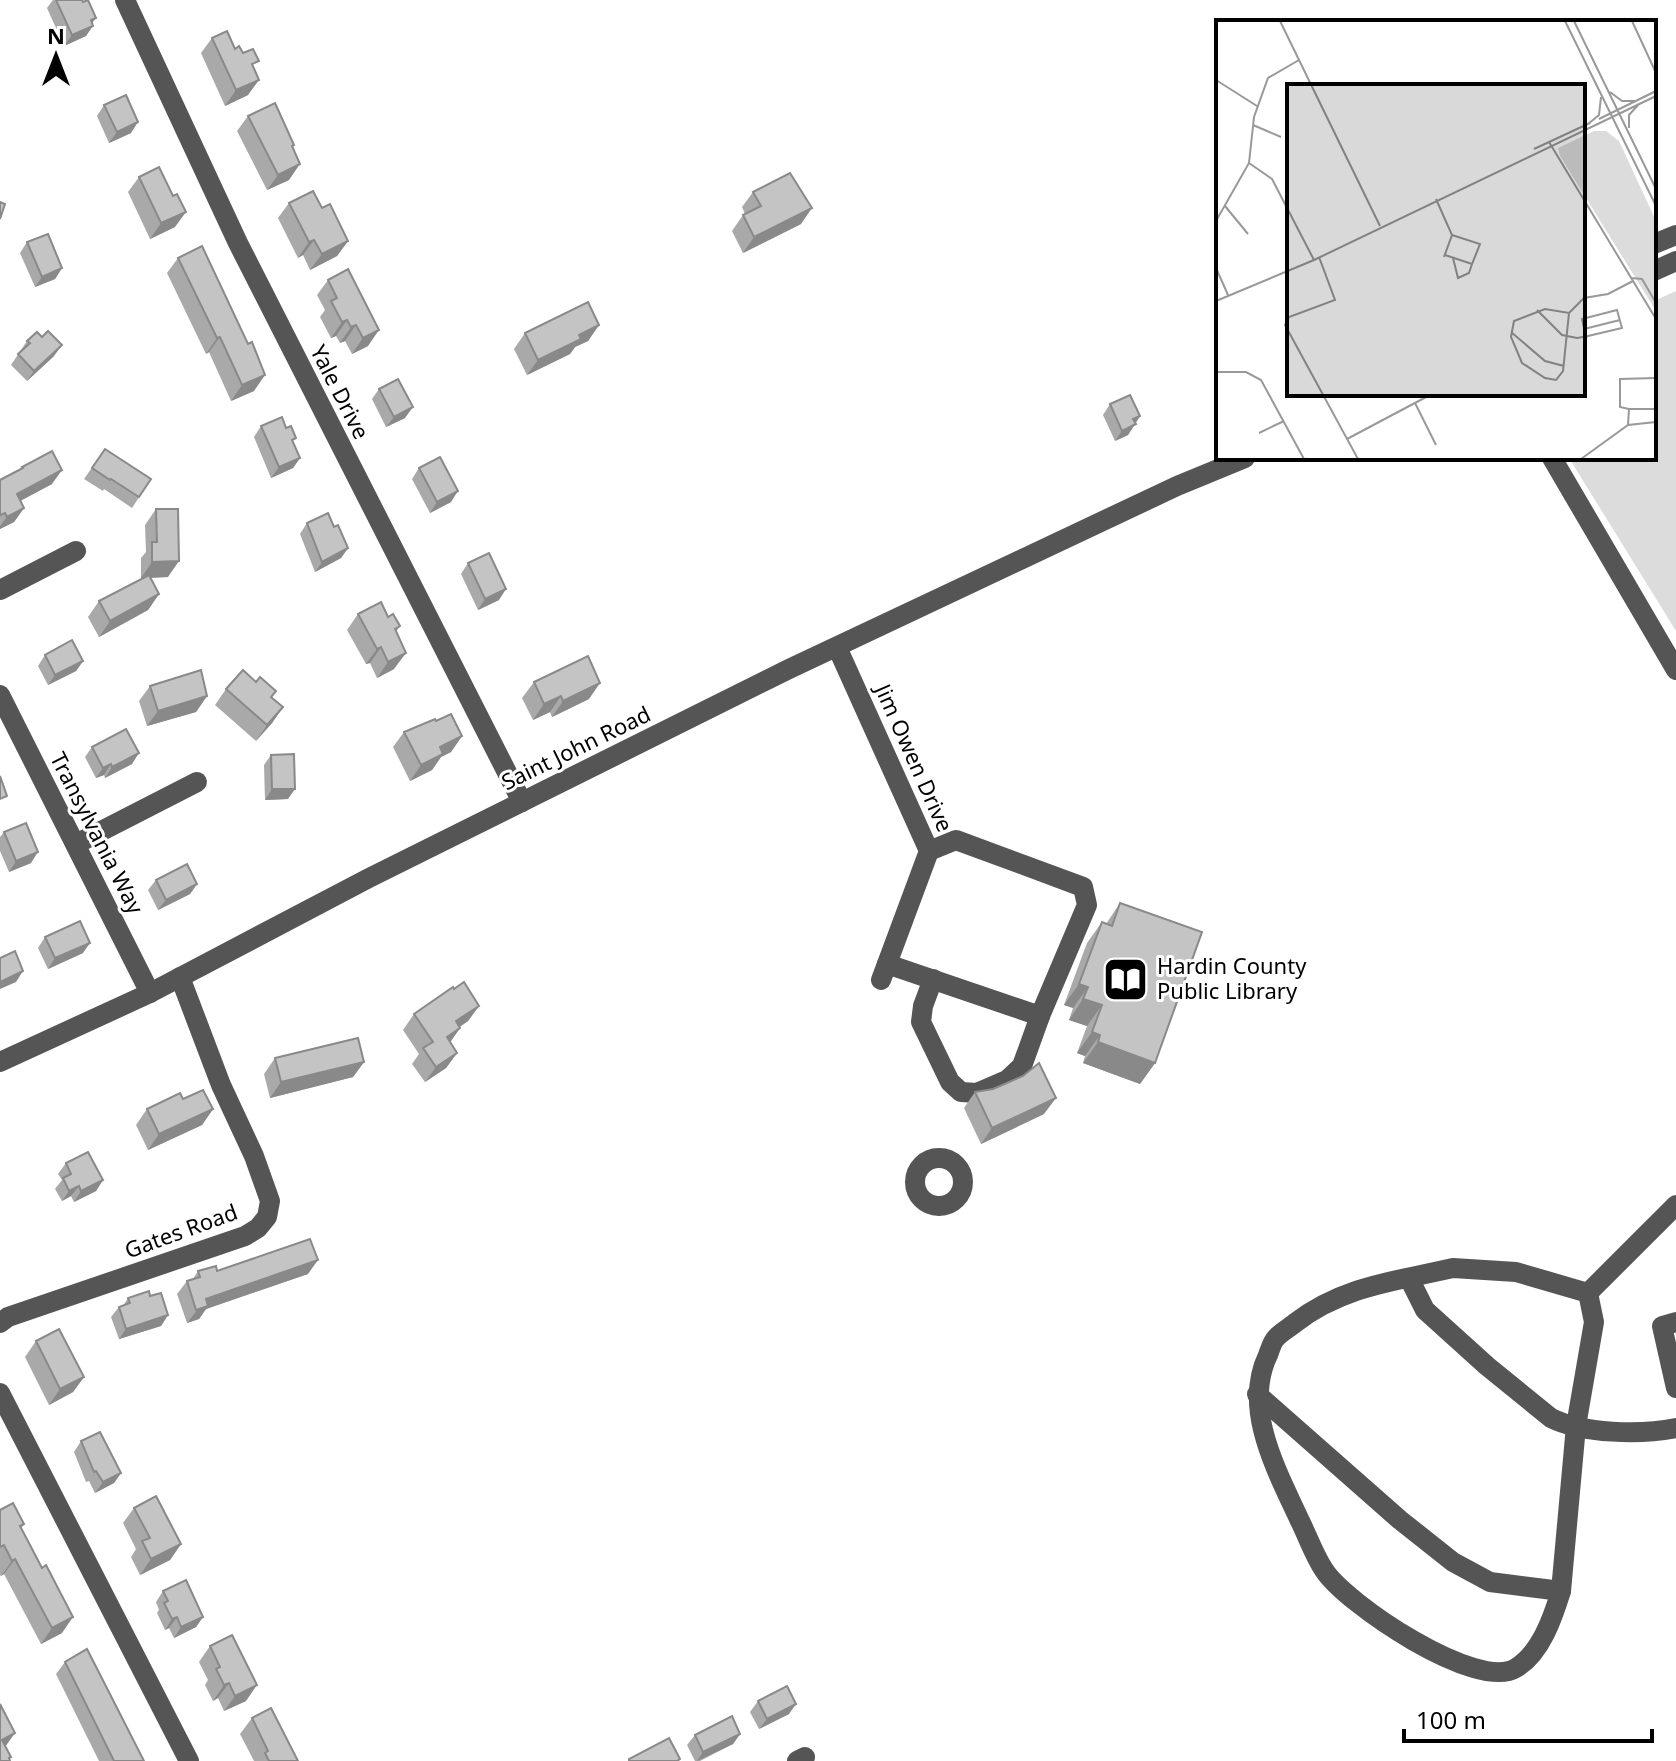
<svg xmlns="http://www.w3.org/2000/svg" width="1676" height="1761" font-family="'Noto Sans',sans-serif">
<rect width="100%" height="100%" fill="#fff"/>
<polygon fill="#dcdcdc" points="1676,291 1676,631 1569,458 1654,458 1654,301"/>
<g fill="none" stroke-linecap="round" stroke-linejoin="round">
<g stroke="#555" stroke-width="20">
<polyline points="125,0 238,243 522,802"/>
<polyline points="1654,244 1676,235"/>
<polyline points="1654,271 1676,261"/>
<polyline points="1552,458 1676,670"/>
<polyline points="0,590 76,551"/>
<polyline points="837,647 929,851 881,980"/>
<polyline points="0,695 150,993"/>
<polyline points="76,844 197,782"/>
<polyline points="887,964 1040,1016 1087,905 1083,887 956,840 929,851"/>
<polyline points="933,979 923,1006 921,1022 950,1082 961,1092 977,1093 1007,1080 1022,1066 1040,1016"/>
<polyline points="0,1062 150,993 369,878 789,669 1177,486 1245,458"/>
<circle cx="939" cy="1182" r="24"/>
<path d="M1453 1268 1516 1272 1588 1293 1594 1322 1576 1426 1561 1591C1553 1617 1541 1653 1516 1668 1477 1692 1346 1604 1324 1570 1314 1555 1308 1537 1300 1521 1277 1471 1242 1409 1268 1355 1270 1350 1272 1342 1276 1338 1280 1333 1289 1328 1295 1323 1343 1286 1396 1281 1453 1268Z"/>
<path d="M1409 1278 1425 1310 1487 1366 1551 1418C1583 1434 1641 1435 1676 1428"/>
<polyline points="1588,1293 1676,1205"/>
<polyline points="1676,1322 1662,1326 1676,1388"/>
<polyline points="0,1323 8,1317 245,1236 258,1228 267,1217 270,1201 254,1156 221,1085 180,977"/>
<polyline points="0,1393 189,1761"/>
<polyline points="1257,1394 1400,1520 1453,1562 1490,1582 1561,1591"/>
<polyline points="797,1761 805,1757"/>
</g>
</g>
<g fill="#a9a9a9">
<polygon points="53,0 82,0 92,23 86,36 64,46 47,8"/>
<polygon points="212,38 243,53 254,68 248,95 225,106 201,53"/>
<polygon points="104,105 131,133 109,143 97,116"/>
<polygon points="248,116 294,145 292,148 289,180 267,190 237,131"/>
<polygon points="139,177 173,196 175,227 150,239 128,192"/>
<polygon points="753,192 801,224 743,253 732,231 743,215 745,214 742,207"/>
<polygon points="289,203 322,208 348,241 337,256 310,270 303,255 298,258 278,218"/>
<polygon points="27,242 62,268 55,279 35,287 20,253"/>
<polygon points="178,258 254,391 231,401 209,352 206,354 167,273"/>
<polygon points="328,280 368,346 352,354 345,341 340,343 336,336 331,338 320,317 325,310 317,295"/>
<polygon points="599,325 588,341 575,347 570,354 527,375 514,349 525,333"/>
<polygon points="27,341 54,356 27,381 11,365"/>
<polygon points="379,389 405,418 386,427 372,399"/>
<polygon points="1110,404 1140,416 1128,435 1115,441 1103,415"/>
<polygon points="261,426 293,442 300,458 293,468 271,478 254,437"/>
<polygon points="105,449 151,479 132,508 104,489 103,491 84,479"/>
<polygon points="22,467 52,484 20,501 24,508 14,522 0,529 0,480 20,470"/>
<polygon points="419,468 451,502 430,513 412,479"/>
<polygon points="156,509 168,577 150,578 159,594 148,610 99,637 88,617 99,601 144,578 141,578 141,558 146,552 145,525"/>
<polygon points="307,523 334,527 348,548 341,558 315,572 300,534"/>
<polygon points="468,563 499,600 478,610 461,574"/>
<polygon points="358,614 388,617 400,626 396,632 394,669 377,678 370,663 366,664 347,630"/>
<polygon points="45,655 83,661 76,671 48,685 38,666"/>
<polygon points="534,682 589,699 552,717 550,712 533,720 522,698"/>
<polygon points="150,686 207,696 196,712 147,726 139,701"/>
<polygon points="226,689 272,698 283,707 272,723 256,741 215,705"/>
<polygon points="404,732 462,736 451,752 441,757 432,770 410,781 393,747"/>
<polygon points="92,747 132,764 105,778 104,775 96,778 85,757"/>
<polygon points="271,755 288,799 265,800 264,765"/>
<polygon points="4,832 31,863 9,872 0,851 0,837"/>
<polygon points="156,880 197,884 190,894 158,910 148,890"/>
<polygon points="1120,903 1155,1063 1140,1084 1083,1063 1085,1056 1077,1053 1087,1026 1069,1020 1073,1008 1064,1005 1087,943 1102,922 1106,924"/>
<polygon points="45,937 83,953 48,969 38,948"/>
<polygon points="454,989 479,1006 468,1021 460,1027 460,1028 450,1042 457,1053 446,1068 425,1082 412,1064 419,1054 403,1030 414,1014"/>
<polygon points="275,1058 364,1062 353,1077 270,1098 264,1074"/>
<polygon points="975,1092 1044,1114 981,1144 964,1108"/>
<polygon points="183,1099 213,1109 202,1125 148,1150 136,1125 147,1109"/>
<polygon points="66,1163 103,1180 96,1191 74,1202 71,1196 62,1201 55,1189 62,1180 58,1174"/>
<polygon points="198,1271 217,1271 308,1274 206,1309 199,1319 187,1323 177,1294 187,1281 193,1279"/>
<polygon points="150,1296 168,1315 161,1326 119,1339 111,1317 119,1307 123,1306 128,1298"/>
<polygon points="36,1341 84,1377 73,1392 49,1405 25,1357"/>
<polygon points="81,1441 121,1473 114,1483 95,1493 89,1481 86,1482 74,1452"/>
<polygon points="134,1508 181,1544 170,1560 140,1575 131,1557 136,1549 123,1523"/>
<polygon points="0,1510 24,1524 21,1529 62,1633 41,1644 4,1574 1,1576 0,1575"/>
<polygon points="163,1591 203,1617 196,1627 174,1638 169,1628 165,1630 157,1613 159,1610 156,1602"/>
<polygon points="210,1646 246,1701 224,1711 218,1698 213,1701 205,1685 208,1680 199,1662"/>
<polygon points="65,1662 144,1761 99,1761 56,1674"/>
<polygon points="758,1701 789,1714 759,1729 750,1712"/>
<polygon points="252,1718 298,1761 254,1761 240,1734"/>
<polygon points="740,1734 733,1744 700,1761 695,1761 687,1745 695,1735"/>
</g>
<g fill="#898989">
<polygon points="96,18 89,27 93,26 86,36 64,46 72,35 91,20"/>
<polygon points="259,80 248,95 225,106 236,90"/>
<polygon points="138,122 131,133 109,143 117,132"/>
<polygon points="300,164 289,180 267,190 278,175"/>
<polygon points="812,208 801,224 743,253 754,237"/>
<polygon points="186,212 175,227 150,239 161,223"/>
<polygon points="314,240 303,255 298,258 309,242"/>
<polygon points="348,241 337,256 310,270 322,254"/>
<polygon points="62,268 55,279 35,287 42,277"/>
<polygon points="347,320 336,336 331,338 342,322"/>
<polygon points="356,325 345,341 340,343 351,327"/>
<polygon points="599,325 588,341 575,347 570,354 527,375 538,360 579,335"/>
<polygon points="379,330 368,346 352,354 363,338"/>
<polygon points="220,337 209,352 206,354 217,338"/>
<polygon points="62,345 54,356 27,381 34,371"/>
<polygon points="265,375 254,391 231,401 242,385"/>
<polygon points="413,407 405,418 386,427 394,417"/>
<polygon points="1140,416 1128,435 1115,441 1122,431 1133,419"/>
<polygon points="300,458 293,468 271,478 279,467"/>
<polygon points="62,470 52,484 7,508 17,494"/>
<polygon points="458,491 451,502 430,513 437,502"/>
<polygon points="24,508 14,522 0,529 0,526 7,517"/>
<polygon points="348,548 341,558 315,572 322,562"/>
<polygon points="179,561 168,577 141,578 152,562"/>
<polygon points="506,589 499,600 478,610 485,599"/>
<polygon points="159,594 148,610 99,637 110,621"/>
<polygon points="381,647 370,663 366,664 377,649"/>
<polygon points="406,653 394,669 377,678 388,662"/>
<polygon points="83,661 76,671 48,685 55,675"/>
<polygon points="600,683 589,699 552,717 563,701"/>
<polygon points="207,696 196,712 147,726 158,711"/>
<polygon points="561,696 550,712 533,720 544,704"/>
<polygon points="283,707 272,723 256,741 267,725"/>
<polygon points="462,736 451,752 441,757 432,770 410,781 421,765 440,747"/>
<polygon points="139,753 132,764 105,778 112,767"/>
<polygon points="111,764 104,775 96,778 103,768"/>
<polygon points="272,789 295,789 288,799 265,800"/>
<polygon points="38,852 31,863 9,872 16,861"/>
<polygon points="197,884 190,894 158,910 166,900"/>
<polygon points="90,943 83,953 48,969 55,958"/>
<polygon points="23,971 16,982 0,989 0,982"/>
<polygon points="1079,984 1088,987 1073,1008 1064,1005"/>
<polygon points="1083,999 1102,1005 1087,1026 1069,1020"/>
<polygon points="479,1006 468,1021 445,1036 456,1021"/>
<polygon points="460,1028 449,1044 447,1037"/>
<polygon points="1092,1032 1100,1035 1085,1056 1077,1053"/>
<polygon points="1098,1042 1155,1063 1140,1084 1083,1063"/>
<polygon points="457,1053 446,1068 425,1082 436,1067"/>
<polygon points="364,1062 353,1077 270,1098 281,1082"/>
<polygon points="1056,1098 1044,1114 981,1144 992,1128"/>
<polygon points="213,1109 202,1125 148,1150 159,1134"/>
<polygon points="103,1180 96,1191 74,1202 81,1191"/>
<polygon points="79,1186 71,1196 62,1201 69,1191"/>
<polygon points="318,1260 308,1274 206,1309 199,1319 187,1323 206,1299"/>
<polygon points="168,1315 161,1326 119,1339 126,1329"/>
<polygon points="84,1377 73,1392 49,1405 60,1389"/>
<polygon points="121,1473 114,1483 95,1493 103,1482"/>
<polygon points="181,1544 170,1560 140,1575 151,1559"/>
<polygon points="15,1559 4,1574 1,1576 12,1561"/>
<polygon points="73,1617 62,1633 41,1644 52,1628"/>
<polygon points="177,1617 169,1628 165,1630 172,1619"/>
<polygon points="203,1617 196,1627 174,1638 181,1627"/>
<polygon points="229,1683 218,1698 213,1701 224,1685"/>
<polygon points="257,1685 246,1701 224,1711 235,1696"/>
<polygon points="796,1704 789,1714 759,1729 767,1719"/>
<polygon points="15,1733 5,1747 2,1740"/>
<polygon points="740,1734 733,1744 697,1761 703,1752"/>
</g>
<g fill="#c4c4c4" stroke="#898989" stroke-width="2">
<polygon points="56,0 82,0 83,2 88,0 96,18 91,20 93,26 72,35"/>
<polygon points="227,31 235,49 239,46 243,53 253,49 259,61 252,64 259,80 236,90 212,38"/>
<polygon points="126,95 138,122 117,132 104,105"/>
<polygon points="275,103 294,145 292,146 300,164 278,175 248,116"/>
<polygon points="159,167 173,196 177,194 186,212 161,223 139,177"/>
<polygon points="790,173 812,208 754,237 743,215 761,206 753,192"/>
<polygon points="313,191 322,208 330,204 348,241 322,254 314,240 309,242 289,203"/>
<polygon points="0,202 5,204 0,219"/>
<polygon points="48,234 62,268 42,277 27,242"/>
<polygon points="202,246 248,344 252,342 265,375 242,385 220,337 217,338 178,258"/>
<polygon points="348,269 379,330 363,338 356,325 351,327 347,320 342,322 331,301 337,298 328,280"/>
<polygon points="588,302 599,325 579,335 581,339 538,360 525,333"/>
<polygon points="48,331 62,345 34,371 18,354 30,343 27,341 37,332 42,337"/>
<polygon points="398,379 413,407 394,417 379,389"/>
<polygon points="1130,395 1140,416 1133,419 1136,424 1122,431 1110,404"/>
<polygon points="282,417 286,428 291,426 296,438 292,440 300,458 279,467 261,426"/>
<polygon points="105,449 151,479 139,497 111,479 110,480 92,468"/>
<polygon points="52,451 62,470 17,494 24,508 7,517 5,513 0,515 0,480 23,468 22,467"/>
<polygon points="440,457 458,491 437,502 419,468"/>
<polygon points="156,509 178,509 179,561 152,562 152,542 157,542"/>
<polygon points="328,513 334,527 338,525 348,548 322,562 307,523"/>
<polygon points="489,553 506,589 485,599 468,563"/>
<polygon points="149,575 159,594 110,621 99,601"/>
<polygon points="381,602 388,617 393,614 400,626 395,629 406,653 388,662 381,647 377,649 358,614"/>
<polygon points="72,640 83,661 55,675 45,655"/>
<polygon points="588,656 600,683 563,701 561,696 544,704 534,682"/>
<polygon points="201,670 207,696 158,711 150,686"/>
<polygon points="243,670 256,682 260,677 276,691 271,697 283,707 267,725 226,689"/>
<polygon points="451,714 462,736 440,747 443,754 421,765 404,732 435,719 436,721"/>
<polygon points="126,729 139,753 112,767 111,764 103,768 92,747"/>
<polygon points="294,754 295,789 272,789 271,755"/>
<polygon points="0,776 7,796 0,799"/>
<polygon points="26,823 38,852 16,861 4,832"/>
<polygon points="187,864 197,884 166,900 156,880"/>
<polygon points="1120,903 1202,932 1155,1063 1098,1042 1100,1035 1092,1032 1102,1005 1083,999 1088,987 1079,984 1102,922 1112,926"/>
<polygon points="80,921 90,943 55,958 45,937"/>
<polygon points="15,951 23,971 0,982 0,958"/>
<polygon points="464,982 479,1006 456,1021 460,1028 447,1037 457,1053 436,1067 423,1048 433,1042 414,1014 453,987 454,989"/>
<polygon points="358,1038 364,1062 281,1082 275,1058"/>
<polygon points="1039,1063 1056,1098 992,1128 975,1092 993,1089 1023,1076"/>
<polygon points="203,1090 213,1109 159,1134 147,1109 180,1093 183,1099"/>
<polygon points="88,1152 103,1180 81,1191 79,1186 69,1191 63,1178 71,1174 66,1163"/>
<polygon points="310,1239 318,1260 206,1299 208,1306 196,1310 187,1281 200,1277 198,1271 216,1266 217,1271"/>
<polygon points="149,1291 150,1296 161,1293 168,1315 126,1329 119,1307 130,1303 128,1298"/>
<polygon points="59,1329 84,1377 60,1389 36,1341"/>
<polygon points="100,1432 121,1473 103,1482 96,1471 94,1472 81,1441"/>
<polygon points="156,1496 181,1544 151,1559 142,1541 150,1538 134,1508"/>
<polygon points="13,1503 24,1524 20,1526 42,1568 46,1565 73,1617 52,1628 15,1559 12,1561 4,1545 0,1547 0,1510"/>
<polygon points="186,1580 203,1617 181,1627 177,1617 172,1619 164,1603 168,1601 163,1591"/>
<polygon points="232,1635 257,1685 235,1696 229,1683 224,1685 216,1669 220,1667 210,1646"/>
<polygon points="87,1649 144,1761 114,1761 65,1662"/>
<polygon points="787,1686 796,1704 767,1719 758,1701"/>
<polygon points="0,1704 15,1733 2,1740 11,1757 9,1758 10,1761 0,1761"/>
<polygon points="271,1708 298,1761 269,1761 265,1753 268,1751 252,1718"/>
<polygon points="732,1716 740,1734 703,1752 695,1735"/>
<polygon points="669,1738 680,1759 677,1761 629,1761 629,1759"/>
</g>
<defs>
<symbol id="library-square" viewBox="-11 -11 22 22"><rect x="-9" y="-9" width="18" height="18" rx="4" fill="#000" stroke="#fff"/><path d="M-6-4Q-3-5.5-.7-3.5V5Q-3 3-6 4ZM6-4Q3-5.5 .7-3.5V5Q3 3 6 4Z" fill="#fff"/></symbol>
</defs>
<g fill-rule="evenodd">
<use href="#library-square" x="1100" y="954" width="51" height="51"/>
</g>
<g text-anchor="middle" stroke-width="6" stroke-linejoin="round" paint-order="stroke">
<g font-size="22" fill="#000" stroke="#fff">
<text transform="translate(340 392) rotate(63)" y="8">Yale Drive</text>
<text transform="translate(576 748) rotate(-26)" y="8">Saint John Road</text>
<text transform="translate(914 758) rotate(66)" y="8">Jim Owen Drive</text>
<text transform="translate(97 833) rotate(63)" y="8">Transylvania Way</text>
<text transform="translate(181 1231) rotate(-20)" y="8">Gates Road</text>
</g>
<g font-size="22" fill="#000" stroke="#fff" text-anchor="start">
<text x="1157" y="974">Hardin County<tspan x="1157" dy="25">Public Library</tspan></text>
</g>
</g>
<g transform="translate(1216 20)">
<rect width="440" height="440" fill="#fff"/>
<path d="M378 111H390L403 121 440 201V291L344 136 342 128Z" fill="#dcdcdc"/>
<path fill="none" stroke="#999" stroke-width="2" d="M64 1 164 206M349 1 440 186M358 1 440 169M416 1 440 53M0 60 41 86M394 72 406 81H419M383 99 440 71M372 104 383 95 385 77M37 105 65 117M413 108V95L423 84M333 122 440 299M318 129 374 103M33 143 56 159 98 240M220 179 236 215 228 237M9 186 32 214M0 201 33 143 38 97 52 58 83 40M229 235 256 244 264 224 236 215M103 237 119 280 73 297 69 305 142 439M237 238 242 258 253 253 256 244M0 248 12 275M415 258 426 259 440 283M0 281 98 240 440 76M321 290 346 315 361 318 367 317H370L372 316 406 308 401 290 366 299 370 317M353 293 347 351 340 360 329 358 306 343 295 317 298 301 329 289 353 293 368 278 392 274 417 261M368 309 404 300M295 312 329 341 348 346M0 352H30L45 360 88 439M199 383 220 425M413 389 404 387V359L440 358M412 405 413 389H440M43 413 68 401M131 419 214 375M365 439 412 405 440 402"/>
<path fill="#000" fill-opacity="0.15" stroke="#000" stroke-width="4" d="M71 64H369V376H71Z"/>
<rect width="440" height="440" fill="none" stroke="#000" stroke-width="4"/>
</g>
<g transform="translate(56 56)" stroke="#ffffff" stroke-width="6" paint-order="stroke">
<path d="M0-6L14 30L0 20L-14 30Z" fill="#000000"/>
<text y="-12" font-size="22" font-weight="bold" text-anchor="middle" fill="#000000">N</text>
</g>
<path d="M1404 1729v12h248v-12" fill="none" stroke="#000000" stroke-width="4"/>
<text x="1416" y="1729" font-size="24" fill="#000000" stroke="#ffffff" stroke-width="6" paint-order="stroke">100 m</text>
</svg>
